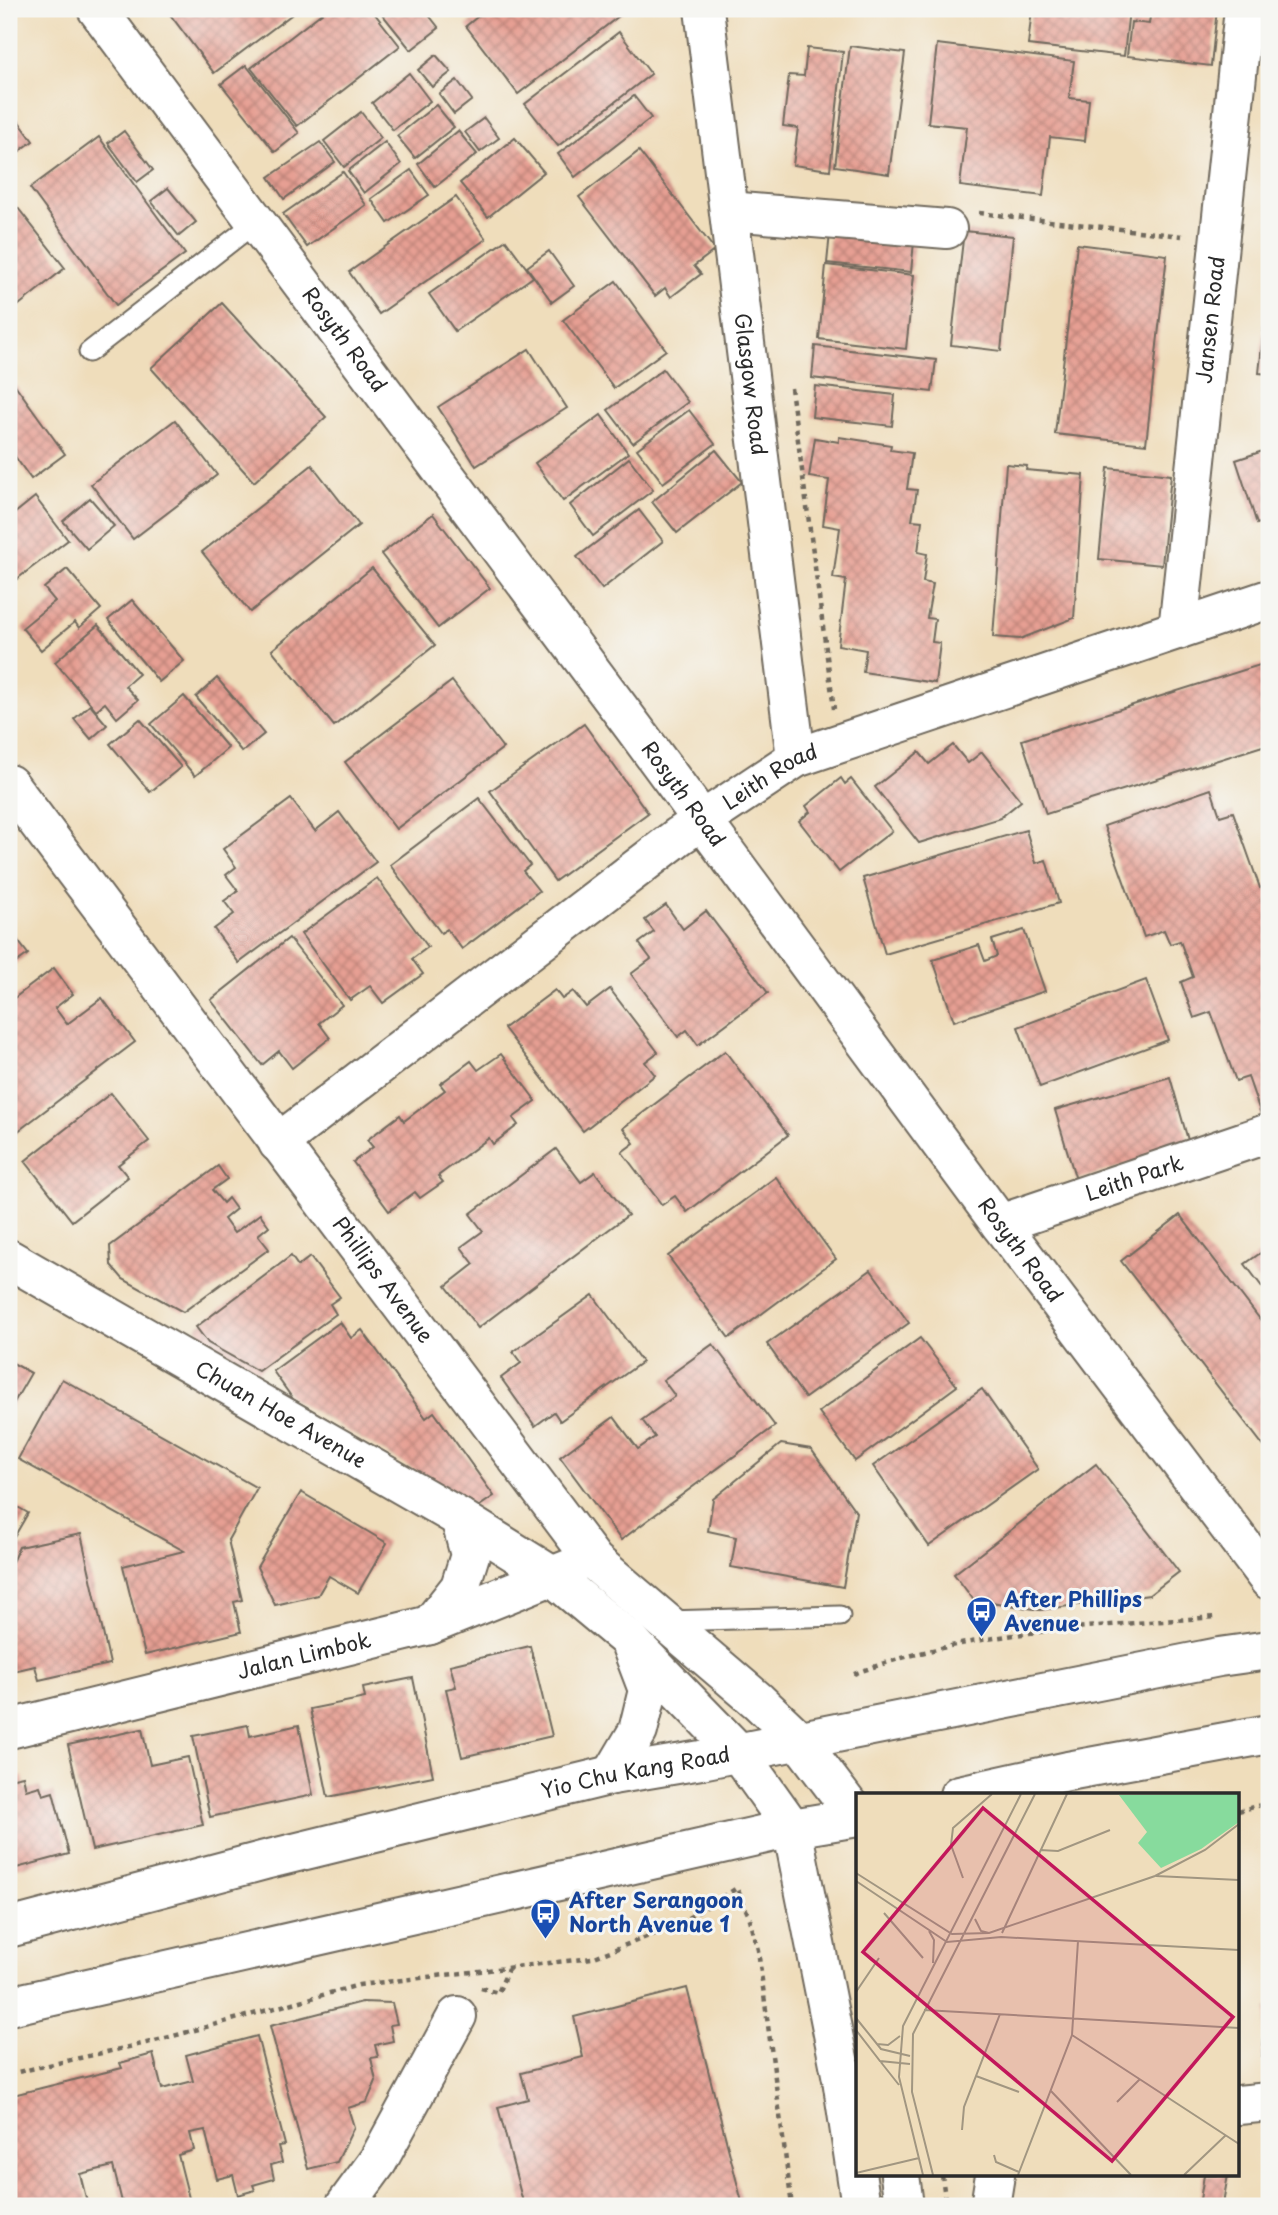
<svg xmlns="http://www.w3.org/2000/svg" width="1278" height="2215" font-family="'Playpen Sans',sans-serif">
<defs>
<pattern id="building-cross-hatch" width="8" height="8" patternUnits="userSpaceOnUse" patternTransform="scale(1.75)"><rect width="8" height="8" fill="#e69f93"/><path d="M0 0l8 8M0 8l8-8" fill="none" stroke="#bb8278"/></pattern>
</defs>
<rect width="100%" height="100%" fill="#f6f6f2"/>
<filter id="ink" filterUnits="userSpaceOnUse"><feTurbulence type="fractalNoise" baseFrequency=".0143" numOctaves="2"/><feDisplacementMap in="SourceGraphic" scale="14" xChannelSelector="R" yChannelSelector="G"/><feConvolveMatrix kernelMatrix="1 2 1 2 8 2 1 2 1" color-interpolation-filters="sRGB"/></filter>
<filter id="wash" filterUnits="userSpaceOnUse"><feTurbulence type="fractalNoise" baseFrequency=".00686" numOctaves="4" result="noise"/><feDisplacementMap in="SourceGraphic" scale="28" xChannelSelector="R" yChannelSelector="G"/><feGaussianBlur stdDeviation="1.57" result="paint"/><feColorMatrix in="noise" values="0 0 0 0 0 0 0 0 0 0 0 0 0 0 0 0 0 1.4 0 .05"/><feComposite in="paint" operator="in"/></filter>
<g filter="url(#wash)">
<rect width="100%" height="100%" fill="#efddbb"/>
<g id="blocks">
<g fill="url(#building-cross-hatch)">
<polygon points="166,9 299,9 214,73"/>
<polygon points="327,9 371,9 400,46 297,126 251,68"/>
<polygon points="378,9 424,9 439,28 411,50"/>
<polygon points="487,9 628,9 518,94 466,26"/>
<polygon points="1032,9 1129,9 1124,56 1028,45"/>
<polygon points="1151,9 1217,9 1211,66 1127,56 1131,22 1149,24"/>
<polygon points="619,32 651,74 558,146 525,104"/>
<polygon points="937,44 1074,61 1069,98 1089,100 1085,141 1050,137 1043,196 960,186 967,127 928,123"/>
<polygon points="850,46 905,53 889,174 835,166"/>
<polygon points="807,48 843,52 830,170 793,165 798,128 783,126 789,75 804,76"/>
<polygon points="436,55 451,72 432,87 418,70"/>
<polygon points="246,65 299,133 275,152 221,84"/>
<polygon points="409,73 430,101 393,130 372,103"/>
<polygon points="457,80 472,100 454,114 439,94"/>
<polygon points="634,96 651,118 575,177 558,154"/>
<polygon points="436,105 454,127 415,158 397,136"/>
<polygon points="9,108 33,141 9,159"/>
<polygon points="361,112 381,138 344,167 324,141"/>
<polygon points="484,118 499,138 480,152 465,132"/>
<polygon points="124,131 153,170 137,182 108,143"/>
<polygon points="458,131 477,154 435,187 418,164"/>
<polygon points="99,137 185,254 116,305 30,188"/>
<polygon points="515,138 544,172 488,217 460,183"/>
<polygon points="320,142 335,162 284,199 269,177"/>
<polygon points="385,142 401,164 364,193 348,171"/>
<polygon points="639,151 715,250 694,266 701,274 671,297 665,288 655,296 579,197"/>
<polygon points="411,170 429,195 388,223 371,199"/>
<polygon points="343,172 366,205 307,247 283,214"/>
<polygon points="168,188 196,222 179,236 151,201"/>
<polygon points="456,197 486,239 379,314 349,272"/>
<polygon points="18,208 65,268 9,313 9,215"/>
<polygon points="964,231 1013,236 1001,351 951,345"/>
<polygon points="830,233 914,242 911,272 827,263"/>
<polygon points="506,240 533,277 455,331 429,294"/>
<polygon points="1077,244 1167,255 1146,444 1055,434"/>
<polygon points="549,251 574,286 552,302 527,267"/>
<polygon points="826,265 914,275 906,349 819,339"/>
<polygon points="616,281 666,350 614,388 563,320"/>
<polygon points="1267,298 1269,298 1269,374 1259,373"/>
<polygon points="222,303 326,417 254,482 151,368"/>
<polygon points="815,346 936,360 932,392 812,378"/>
<polygon points="529,349 567,408 476,466 438,407"/>
<polygon points="663,369 688,402 633,443 608,410"/>
<polygon points="13,382 65,454 31,479 9,448 9,386"/>
<polygon points="815,386 895,395 892,426 812,417"/>
<polygon points="689,410 715,444 663,483 637,449"/>
<polygon points="601,415 628,453 563,501 535,463"/>
<polygon points="175,420 217,475 133,539 91,484"/>
<polygon points="839,437 891,445 890,450 912,453 907,489 917,490 912,520 922,521 918,552 927,554 923,582 933,584 927,618 935,619 932,642 940,643 935,683 863,672 866,650 838,645 846,580 833,578 840,528 823,525 829,480 809,477 815,438 839,442"/>
<polygon points="1269,449 1269,520 1257,524 1236,460"/>
<polygon points="716,450 742,482 677,533 652,502"/>
<polygon points="629,458 653,490 593,536 570,505"/>
<polygon points="1006,464 1027,466 1026,470 1084,475 1074,618 1020,639 993,637"/>
<polygon points="312,465 359,525 250,612 202,552"/>
<polygon points="1108,468 1171,475 1162,565 1099,559"/>
<polygon points="35,497 68,540 9,585 9,518"/>
<polygon points="90,498 114,526 87,549 63,521"/>
<polygon points="639,510 663,541 602,589 577,557"/>
<polygon points="433,514 490,588 438,628 381,554"/>
<polygon points="372,568 435,645 334,726 272,650"/>
<polygon points="67,569 101,609 79,628 75,622 41,650 22,628 55,601 44,588"/>
<polygon points="132,600 184,661 159,682 108,620"/>
<polygon points="98,625 139,674 125,686 138,700 117,718 105,703 96,710 55,662"/>
<polygon points="1269,662 1269,744 1046,814 1022,740"/>
<polygon points="217,678 264,734 242,752 196,697"/>
<polygon points="452,681 503,748 396,829 345,762"/>
<polygon points="184,696 228,748 195,776 151,724"/>
<polygon points="90,705 107,725 91,739 74,719"/>
<polygon points="140,719 181,767 150,792 110,744"/>
<polygon points="584,724 648,813 555,881 490,791"/>
<polygon points="953,745 968,763 982,752 1021,801 1000,818 919,843 875,787 919,752 929,764"/>
<polygon points="841,778 845,784 851,779 892,831 839,872 799,821 810,812 806,806"/>
<polygon points="1211,789 1220,816 1233,812 1260,888 1269,884 1269,1118 1263,1120 1248,1077 1236,1081 1211,1012 1194,1018 1181,982 1193,977 1180,941 1170,944 1164,930 1144,937 1104,826"/>
<polygon points="479,798 530,865 523,871 539,891 462,949 447,929 441,933 390,865"/>
<polygon points="291,799 315,831 339,812 376,862 239,963 214,929 234,914 224,901 238,891 226,875 236,867 223,849"/>
<polygon points="1026,830 1036,863 1046,860 1059,903 885,954 863,878"/>
<polygon points="377,878 428,947 412,959 423,974 383,1003 370,986 350,1000 301,934"/>
<polygon points="666,905 683,929 706,911 768,993 698,1045 687,1030 678,1037 631,974 651,959 639,943 654,932 645,920"/>
<polygon points="9,929 28,954 9,968"/>
<polygon points="1024,930 1045,991 954,1021 933,960 979,945 985,961 997,956 992,940"/>
<polygon points="289,938 342,1005 319,1023 330,1038 292,1068 279,1051 262,1065 211,1000"/>
<polygon points="54,968 73,994 55,1008 67,1024 102,998 135,1042 9,1138 9,1002"/>
<polygon points="1146,980 1168,1040 1040,1087 1018,1027"/>
<polygon points="610,989 658,1052 645,1062 655,1075 583,1131 504,1028 555,990 562,999 573,991 586,1007"/>
<polygon points="725,1051 788,1135 687,1212 675,1196 662,1205 622,1152 634,1143 623,1128"/>
<polygon points="501,1054 536,1101 513,1118 518,1125 493,1144 489,1138 438,1176 443,1182 420,1198 415,1192 389,1211 353,1162 373,1147 367,1140 400,1115 404,1121 445,1090 440,1084 471,1061 478,1070"/>
<polygon points="1170,1077 1190,1147 1076,1180 1055,1110"/>
<polygon points="111,1093 149,1141 118,1165 128,1177 72,1221 25,1161"/>
<polygon points="556,1149 581,1182 595,1172 628,1215 478,1328 446,1286 474,1264 461,1247 483,1231 470,1214"/>
<polygon points="218,1166 227,1179 212,1190 223,1203 228,1198 236,1209 224,1219 234,1233 260,1214 269,1226 258,1235 269,1249 183,1312 123,1279 111,1265 110,1246"/>
<polygon points="776,1177 836,1259 729,1338 668,1256"/>
<polygon points="1180,1215 1269,1331 1269,1453 1121,1261"/>
<polygon points="1269,1247 1269,1296 1245,1264"/>
<polygon points="291,1256 298,1266 310,1257 340,1297 330,1304 336,1314 258,1371 208,1343 196,1327"/>
<polygon points="871,1270 909,1323 805,1398 767,1344"/>
<polygon points="593,1295 642,1362 560,1421 554,1412 535,1426 501,1378 521,1363 513,1352"/>
<polygon points="340,1322 351,1338 362,1330 426,1418 434,1412 494,1496 478,1507 293,1399 273,1371"/>
<polygon points="920,1338 957,1386 855,1461 819,1412"/>
<polygon points="713,1344 775,1426 621,1540 560,1457 614,1417 638,1449 655,1437 642,1420 675,1396 663,1380"/>
<polygon points="9,1361 31,1373 9,1411"/>
<polygon points="62,1379 257,1488 228,1540 242,1600 234,1602 241,1632 145,1655 123,1566 184,1551 18,1459"/>
<polygon points="982,1389 1038,1469 929,1546 873,1466"/>
<polygon points="781,1444 811,1449 856,1512 843,1587 731,1567 736,1537 708,1531 713,1499"/>
<polygon points="1096,1464 1179,1572 1149,1595 1040,1610 973,1599 954,1574"/>
<polygon points="301,1492 387,1543 358,1593 329,1576 318,1595 275,1605 257,1567"/>
<polygon points="9,1502 28,1513 9,1546"/>
<polygon points="81,1534 110,1664 39,1680 35,1666 9,1672 9,1568 19,1547"/>
<polygon points="530,1646 552,1736 462,1757 446,1689 456,1687 450,1665"/>
<polygon points="413,1678 433,1776 328,1797 310,1709 365,1698 363,1688"/>
<polygon points="248,1725 250,1736 299,1725 313,1795 210,1817 193,1736"/>
<polygon points="142,1729 150,1765 188,1757 203,1825 92,1850 68,1745"/>
<polygon points="23,1776 26,1790 40,1786 43,1795 53,1792 69,1854 9,1870 9,1779"/>
<polygon points="687,1988 743,2206 524,2206 498,2107 528,2099 521,2073 583,2057 574,2017"/>
<polygon points="362,2002 392,2003 397,2024 390,2025 393,2041 375,2045 378,2057 371,2058 376,2081 367,2102 348,2108 354,2127 337,2162 308,2169 270,2026"/>
<polygon points="1267,2007 1269,2008 1269,2056 1262,2056"/>
<polygon points="257,2036 285,2145 278,2146 282,2162 271,2165 274,2179 253,2185 255,2190 238,2195 233,2175 217,2179 205,2130 190,2133 194,2150 178,2155 191,2206 157,2206 156,2201 134,2206 123,2206 113,2166 80,2174 88,2206 15,2206 9,2183 9,2096 122,2068 120,2063 153,2054 162,2089 193,2081 186,2055"/>
<polygon points="1204,2175 1228,2175 1223,2203 1234,2206 1199,2206"/>
</g>
</g>
</g>
<g filter="url(#ink)">
<use href="#blocks" fill-opacity="0" stroke="#70695d" stroke-width="2"/>
<g fill="none" stroke-linecap="round" stroke-linejoin="round">
<defs>
<g id="service">
<polyline points="89,352 256,222"/>
<polyline points="667,1621 840,1616"/>
</g>
<g id="minor">
<path id="s1" d="M97 9 634 728 1000 1224 1269 1580"/>
<path id="s2" d="M704 9 796 758"/>
<polyline points="729,211 947,229"/>
<path id="s3" d="M1178 630 1244 9"/>
<path id="s4" d="M9 784 594 1561 758 1701 798 1739 857 1817"/>
<path id="s5" d="M278 1143 679 836 796 758 1269 599"/>
<path id="s6" d="M1000 1224 1269 1133"/>
<path id="s7" d="M9 1259 460 1518 551 1575 629 1640 737 1751 792 1828"/>
<polyline points="430,1625 460,1587 470,1555 460,1518"/>
<path id="s8" d="M9 1729 430 1625 569 1569"/>
<polyline points="1238,2105 1269,2102"/>
<polyline points="345,2206 378,2161 457,2016"/>
<polyline points="990,2206 995,2175"/>
</g>
<g id="tertiary">
<polyline points="792,1828 842,2079 861,2206"/>
<polyline points="900,2175 904,2206"/>
</g>
<g id="primary">
<polyline points="612,1775 638,1731 648,1690 629,1640"/>
<polyline points="959,1795 1068,1771 1269,1734"/>
<path id="s9" d="M9 1928 265 1860 612 1775 701 1760 1219 1657 1269 1650"/>
<polyline points="9,2006 792,1828 858,1817"/>
</g>
</defs>
<use href="#service" stroke="#70695d" stroke-width="23"/>
<use href="#minor" stroke="#70695d" stroke-width="42"/>
<use href="#tertiary" stroke="#70695d" stroke-width="42"/>
<use href="#primary" stroke="#70695d" stroke-width="42"/>
<g stroke="#70695d" stroke-width="4.5" stroke-dasharray="5 5" stroke-linecap="butt">
<polyline points="979,213 1182,236"/>
<polyline points="791,388 834,709"/>
<path d="M854 1674C969 1630 1093 1627 1215 1617"/>
<polyline points="1238,1811 1269,1803"/>
<polyline points="481,1988 498,1993 508,1969"/>
<polyline points="9,2074 155,2041 359,1985 592,1958 675,1926 737,1888 750,1919 758,1950 792,2206"/>
<polyline points="942,2175 946,2206"/>
</g>
<use href="#service" stroke="#fff" stroke-width="19"/>
<use href="#minor" stroke="#fff" stroke-width="38"/>
<use href="#tertiary" stroke="#fff" stroke-width="38"/>
<use href="#primary" stroke="#fff" stroke-width="38"/>
</g>
</g>
<defs>
<symbol id="bus-pin" viewBox="-11 -11 22 30"><path d="M0 17L-7.5 6A9.5 9.5 0 1 1 7.5 6Z" fill="#1a4fb4" stroke="#f6f6f2"/><path d="M-5-6H5V4H4V6H2V4H-2V6H-4V4H-5ZM-3.5-4V0h7V-4ZM-3.5 1.2v1.5H-2V1.2ZM2 1.2v1.5H3.5V1.2Z" fill="#fff"/></symbol>
</defs>
<g fill-rule="evenodd">
<use href="#bus-pin" x="964" y="1594" width="35" height="47"/>
<use href="#bus-pin" x="528" y="1896" width="35" height="47"/>
</g>
<g text-anchor="middle" stroke-width="6" stroke-linejoin="round" paint-order="stroke">
<g font-size="21" fill="#2b2b2b" stroke="#f6f6f2">
<text dy="7" stroke="none"><textPath href="#s3" startOffset="312">Jansen Road</textPath></text>
<text dy="7" stroke="none"><textPath href="#s1" startOffset="413">Rosyth Road</textPath></text>
<text dy="7" stroke="none"><textPath href="#s2" startOffset="378">Glasgow Road</textPath></text>
<text dy="7" stroke="none"><textPath href="#s5" startOffset="614">Leith Road</textPath></text>
<text dy="7" stroke="none"><textPath href="#s1" startOffset="980">Rosyth Road</textPath></text>
<text dy="7" stroke="none"><textPath href="#s6" startOffset="142">Leith Park</textPath></text>
<text dy="7" stroke="none"><textPath href="#s1" startOffset="1547">Rosyth Road</textPath></text>
<text dy="7" stroke="none"><textPath href="#s4" startOffset="621">Phillips Avenue</textPath></text>
<text dy="7" stroke="none"><textPath href="#s7" startOffset="313">Chuan Hoe Avenue</textPath></text>
<text dy="7" stroke="none"><textPath href="#s8" startOffset="304">Jalan Limbok</textPath></text>
<text dy="7" stroke="none"><textPath href="#s9" startOffset="646">Yio Chu Kang Road</textPath></text>
</g>
<g font-size="21" font-weight="bold" fill="#164399" stroke="#f6f6f2" text-anchor="start">
<text x="1004" y="1607">After Phillips<tspan x="1004" dy="24">Avenue</tspan></text>
<text x="569" y="1908">After Serangoon<tspan x="569" dy="24">North Avenue 1</tspan></text>
</g>
</g>
<g transform="translate(856 1793)">
<rect width="383" height="383" fill="#efddbb"/>
<path d="M383 1V29L345 56 305 75 282 50 291 39 263 2Z" fill="#87db9d"/>
<path fill="none" stroke="#a19681" stroke-width="2" d="M184 57 202 58 254 37M0 80 96 141 133 140 299 83 349 57 383 31M300 83 383 87M107 85 95 52 97 35 136 1M0 88 91 149 145 144 383 157M28 120 67 165M119 126 125 138 133 140M73 138 78 147 77 170M146 140 211 1M0 199 23 165M68 217 383 235M0 225 25 256 54 263M0 237 24 268 54 271M216 242 383 351M21 251 32 252 44 243M24 268 43 292M120 283 163 299M194 297 275 382M261 309 284 286M106 337 108 314 144 221M138 362 140 369 163 379M0 380 63 365M67 382 43 284 47 233 165 1M77 382 56 299 57 241 179 1M162 382 216 242 222 148M328 382 370 342"/>
<path fill="#c2185b" fill-opacity="0.15" stroke="#c2185b" stroke-width="3.5" d="M127 15 377 224 256 368 7 159Z"/>
<rect width="383" height="383" fill="none" stroke="#2b2b2b" stroke-width="3.5"/>
</g>
<rect width="1278" height="2215" fill="none" stroke="#f6f6f2" stroke-width="35"/>
</svg>
